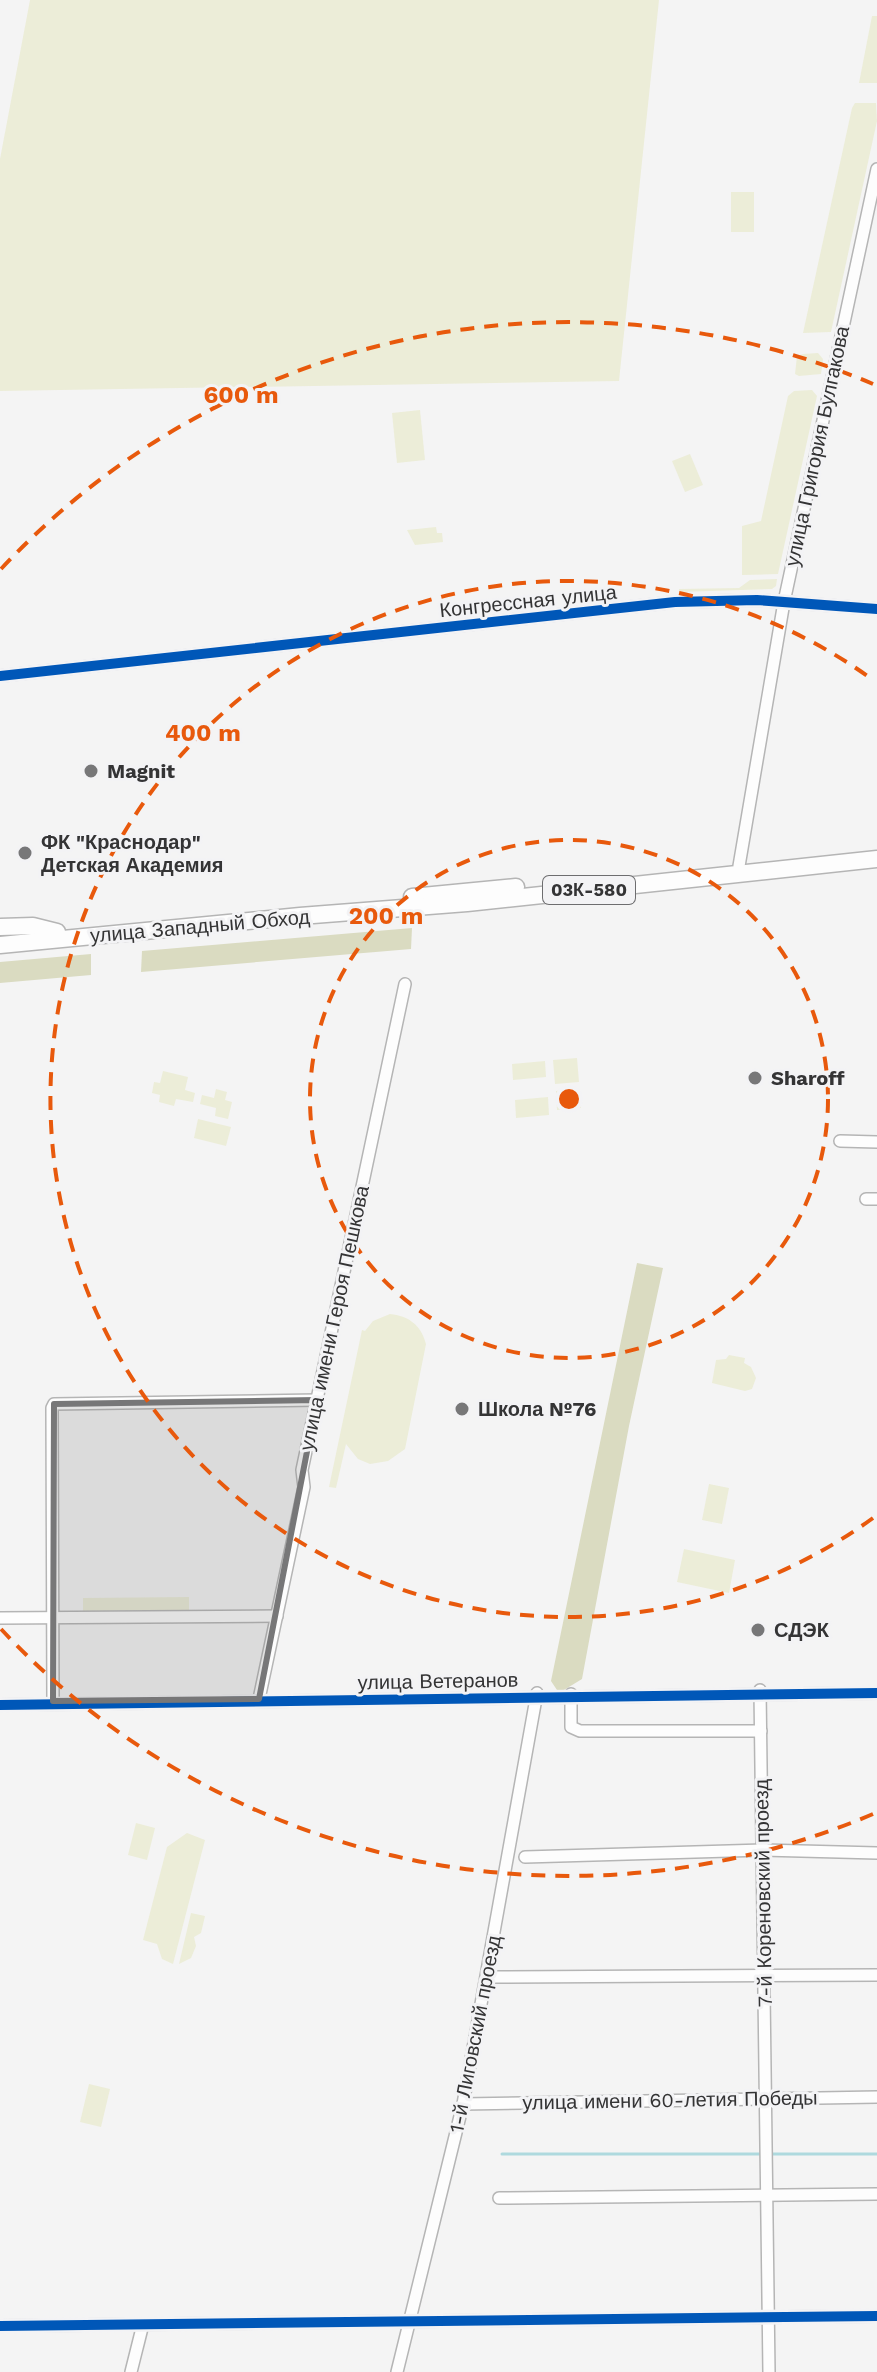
<svg xmlns="http://www.w3.org/2000/svg" width="877" height="2372" font-family="'Work Sans',sans-serif">
<rect width="100%" height="100%" fill="#f4f4f4"/>
<g fill="#ecedd8">
<polygon points="30,0 659,0 619,381 0,391 0,159"/>
<polygon points="872,16 877,16 877,83 859,83"/>
<polygon points="855,103 876,103 877,121 831,332 803,333 852,108"/>
<rect x="731" y="192" width="23" height="40"/>
<polygon points="818,353 823,359 821,374 799,376 795,374 797,356 803,354"/>
<polygon points="812,390 817,396 778,574 742,575 742,526 761,521 788,396 794,391"/>
<polygon points="420,410 425,460 397,463 392,413"/>
<polygon points="690,454 703,485 685,492 672,461"/>
<polygon points="436,527 437,533 442,533 443,542 415,545 407,530"/>
<polygon points="777,579 776,586 772,589 679,592 679,589 739,588 750,580"/>
<polygon points="577,1058 579,1082 555,1084 553,1060"/>
<polygon points="545,1061 546,1077 513,1080 512,1064"/>
<polygon points="163,1071 188,1077 185,1090 195,1093 193,1102 176,1099 174,1106 159,1102 160,1095 152,1093 154,1082 160,1083"/>
<polygon points="216,1089 227,1092 225,1100 232,1102 228,1119 215,1116 216,1108 200,1104 202,1095 214,1098"/>
<polygon points="579,1089 581,1108 557,1110 556,1091"/>
<polygon points="548,1097 549,1115 516,1118 515,1100"/>
<polygon points="198,1119 231,1127 226,1146 194,1138"/>
<path d="M390 1314C409 1316 421 1325 426 1344L405 1449 388 1461 370 1464 358 1459 346 1444 336 1488 329 1487 362 1330 365 1331 373 1321Z"/>
<polygon points="729,1355 745,1358 744,1363 751,1367 756,1378 752,1389 745,1391 712,1383 716,1360 726,1359"/>
<polygon points="709,1484 729,1488 722,1524 702,1520"/>
<polygon points="684,1549 735,1560 729,1593 677,1582"/>
<polygon points="189,1597 189,1610 83,1611 83,1598"/>
<polygon points="136,1823 155,1828 147,1860 128,1855"/>
<polygon points="187,1833 205,1840 173,1964 162,1959 157,1944 143,1940 167,1847"/>
<polygon points="191,1913 205,1916 201,1933 194,1937 196,1946 191,1958 179,1964"/>
<polygon points="89,2084 110,2089 101,2127 80,2122"/>
</g>
<g fill="#dadbc1">
<polygon points="412,928 411,949 141,972 142,951"/>
<polygon points="91,954 91,975 0,983 0,962"/>
<polygon points="637,1263 663,1268 629,1426 582,1679 559,1693 551,1681"/>
</g>
<g fill="none" stroke-linecap="round" stroke-linejoin="round">
<g stroke="#aed9de" stroke-width="3">
<polyline points="502,2154 759,2154"/>
<polyline points="770,2154 877,2154"/>
</g>
<defs>
<g id="minor">
<polyline points="0,676 675,602 757,600 877,609"/>
<polyline points="739,866 784,602 877,169"/>
<polyline points="840,1141 877,1142"/>
<polyline points="866,1199 877,1199"/>
<polyline points="0,1618 277,1616"/>
<polyline points="760,1690 769,2372"/>
<polyline points="571,1694 571,1727 580,1731 761,1731"/>
<polyline points="259,1699 304,1487 302,1470 405,984"/>
<polyline points="53,1701 52,1408 54,1404 317,1400"/>
<polyline points="0,1705 877,1693"/>
<polyline points="525,1857 763,1850 877,1853"/>
<polyline points="487,1977 877,1975"/>
<polyline points="463,2104 877,2097"/>
<polyline points="499,2198 877,2194"/>
<polyline points="0,2326 877,2316"/>
<polyline points="131,2372 143,2324"/>
<polyline points="397,2372 463,2104 537,1693"/>
</g>
<g id="highway">
<polyline points="412,897 516,887"/>
<polyline points="0,927 33,926 57,932"/>
<polyline points="0,945 300,916 467,903 877,859"/>
</g>
</defs>
<use href="#minor" stroke="#b5b5b5" stroke-width="14"/>
<use href="#highway" stroke="#b5b5b5" stroke-width="19"/>
<use href="#minor" stroke="#fdfdfd" stroke-width="11"/>
<use href="#highway" stroke="#fdfdfd" stroke-width="16"/>
<defs>
<g id="cycleway">
<polyline points="0,676 675,602 757,600 877,609"/>
<polyline points="0,1705 877,1693"/>
<polyline points="0,2326 877,2316"/>
</g>
</defs>
<use href="#cycleway" stroke="#f3f3f5" stroke-width="15"/>
<use href="#cycleway" stroke="#0057b8" stroke-width="10"/>
</g>
<path fill="#777778" fill-opacity="0.2" stroke="#777778" stroke-width="6" stroke-linejoin="round" d="M317 1400 259 1699 53 1701 54 1404Z"/>
<g fill="none" stroke="#e8590c" stroke-width="4" stroke-dasharray="14 10">
<circle cx="569" cy="1099" r="259"/>
<path d="M873 1518A518 518 0 1 1 873 680"/>
<path d="M873 1814A777 777 0 0 1 1 1629M1 569A777 777 0 0 1 873 384"/>
</g>
<g fill="#777778" stroke="#f3f3f5" stroke-width="3">
<circle cx="91" cy="771" r="8"/>
<circle cx="25" cy="853" r="8"/>
<circle cx="755" cy="1078" r="8"/>
<circle cx="462" cy="1409" r="8"/>
<circle cx="758" cy="1630" r="8"/>
</g>
<g text-anchor="middle" stroke-width="6" stroke-linejoin="round" paint-order="stroke">
<rect fill="#f3f3f5" stroke="#6d6d6f" stroke-width="2" x="543" y="876" width="92" height="28" rx="6"/>
<g font-size="18" font-weight="bold" fill="#343435">
<text x="589" y="896">03К-580</text>
</g>
<g font-size="20" fill="#343435" stroke="#f3f3f5">
<text transform="translate(817 446) rotate(-78)" y="7">улица Григория Булгакова</text>
<text transform="translate(528 601) rotate(-6)" y="7">Конгрессная улица</text>
<text transform="translate(200 926) rotate(-5)" y="7">улица Западный Обход</text>
<text transform="translate(334 1318) rotate(-78)" y="7">улица имени Героя Пешкова</text>
<text transform="translate(438 1681) rotate(-1)" y="7">улица Ветеранов</text>
<text transform="translate(763 1893) rotate(-91)" y="7">7-й Кореновский проезд</text>
<text transform="translate(475 2034) rotate(-79)" y="7">1-й Лиговский проезд</text>
<text transform="translate(670 2100) rotate(-1)" y="7">улица имени 60-летия Победы</text>
</g>
<g font-size="20" font-weight="bold" fill="#343435" stroke="#f3f3f5" text-anchor="start">
<text x="107" y="778">Magnit</text>
<text x="41" y="849">ФК "Краснодар"<tspan x="41" dy="23">Детская Академия</tspan></text>
<text x="771" y="1085">Sharoff</text>
<text x="478" y="1416">Школа №76</text>
<text x="774" y="1637">СДЭК</text>
</g>
</g>
<circle cx="569" cy="1099" r="12" fill="#e8590c" stroke="#f3f3f5" stroke-width="4"/>
<g font-size="24" text-anchor="middle" font-weight="bold" fill="#e8590c" stroke="#f3f3f5" stroke-width="6" stroke-linejoin="round" paint-order="stroke">
<text x="241" y="403">600 m</text>
<text x="203" y="741">400 m</text>
<text x="386" y="924">200 m</text>
</g>
</svg>
